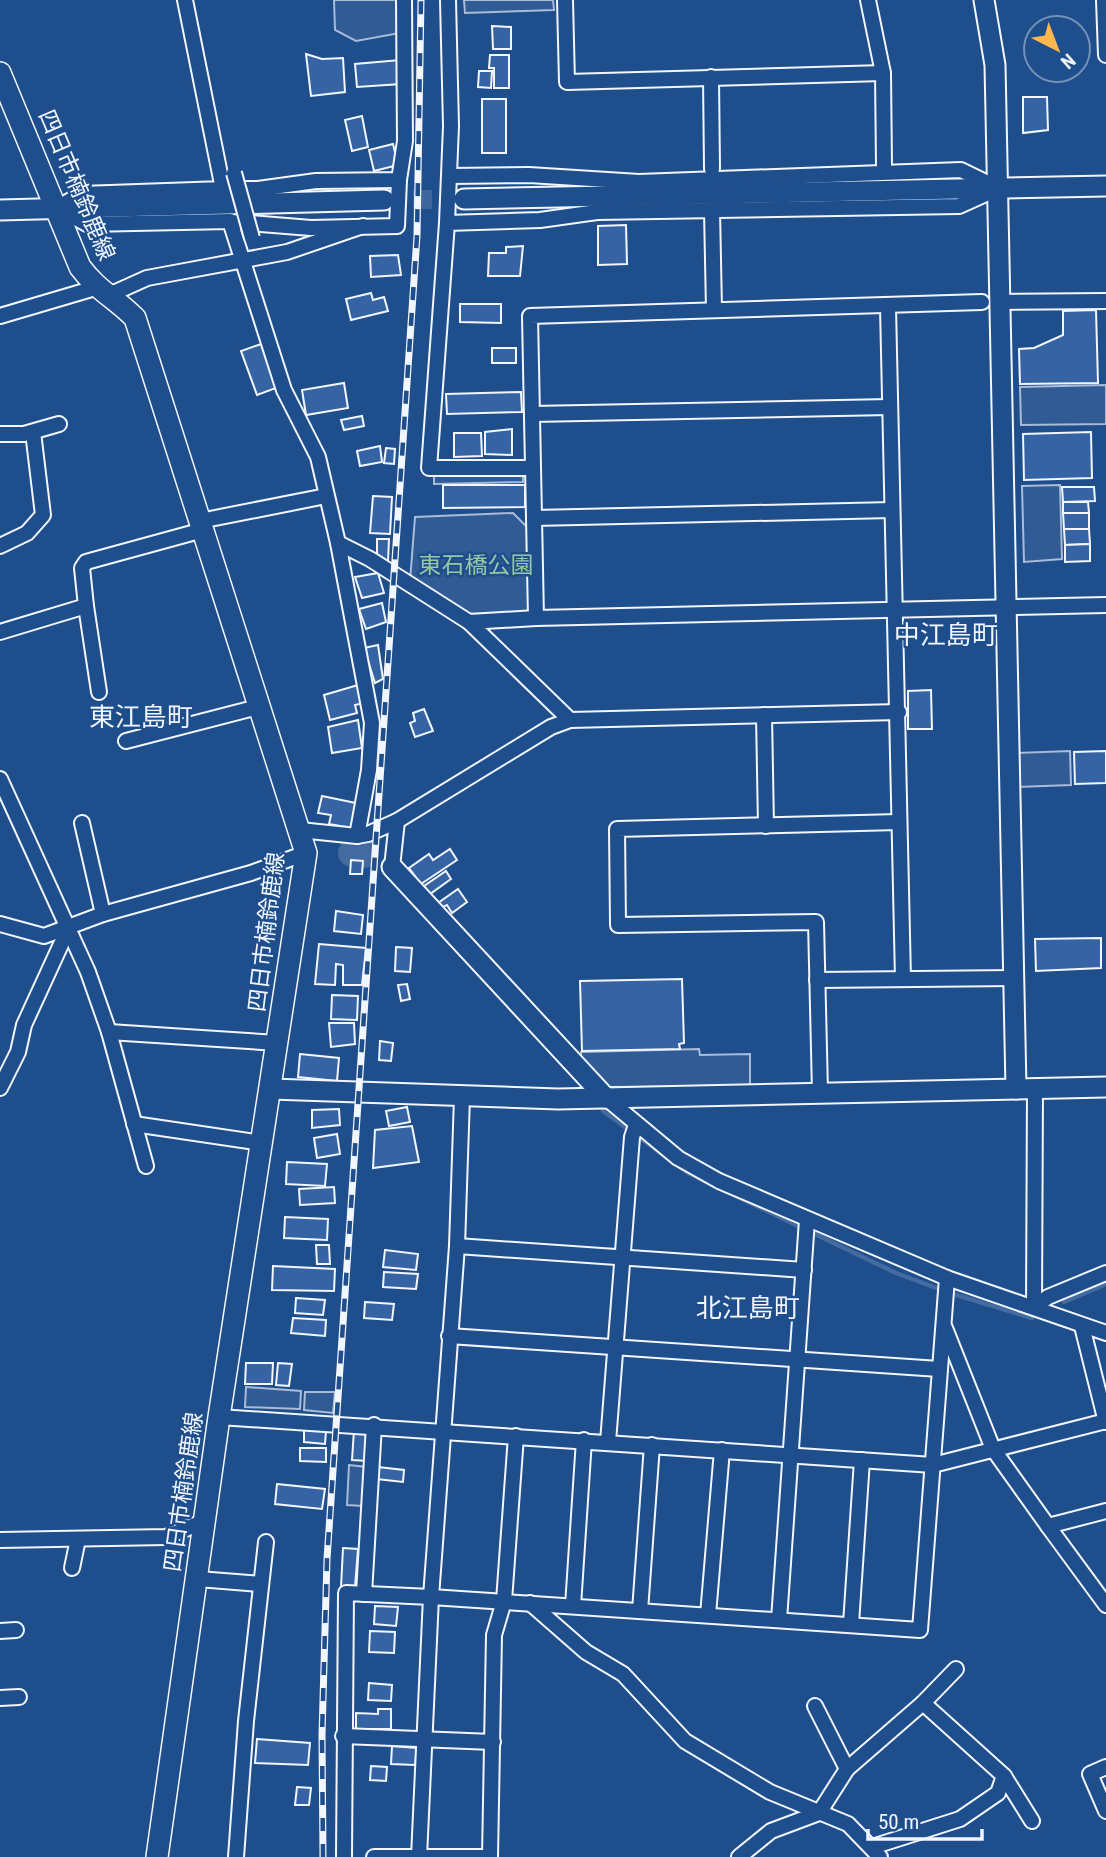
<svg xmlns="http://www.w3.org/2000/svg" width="1106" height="1857" font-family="'Roboto Condensed','Noto Sans JP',sans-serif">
<rect width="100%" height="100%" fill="#1f4e8c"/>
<g fill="#305b95" stroke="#a8bbd7" stroke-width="2">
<polygon points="334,0 399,0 400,33 356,41 335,30"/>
<polygon points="464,0 553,0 554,10 465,13"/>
<polygon points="1106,385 1106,424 1021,425 1020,387"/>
<polygon points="434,473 523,474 523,482 434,484"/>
<polygon points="1060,485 1062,559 1024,562 1022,486"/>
<polygon points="513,513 527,527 530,608 524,613 461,614 410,581 415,517"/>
<polygon points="1070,751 1071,785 1017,787 1016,753"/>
<polygon points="699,1049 700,1055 750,1054 750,1086 607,1087 581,1060 581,1052"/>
<polygon points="246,1387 301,1391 300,1409 245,1407"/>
<polygon points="305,1392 335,1392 333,1413 304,1410"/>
<polygon points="349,1465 367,1467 363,1506 347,1505"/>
</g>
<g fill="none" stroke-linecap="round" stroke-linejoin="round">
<g stroke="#446ba0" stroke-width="4.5">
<polyline points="603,1111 688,1173 896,1273 942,1290"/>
<polyline points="950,1293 1032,1318"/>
<polyline points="1064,1302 1106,1284"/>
</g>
<polyline stroke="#446ba0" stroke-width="28" points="352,853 359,851 364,854"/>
</g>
<g fill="#3563a3" stroke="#f2f6ff" stroke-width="2">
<polygon points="492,26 511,27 511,49 493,49"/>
<polygon points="306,54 322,59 343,58 345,92 311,96"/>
<polygon points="490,55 509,55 509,88 494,88 494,68 489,68"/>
<polygon points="400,60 401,84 357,87 355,64"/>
<polygon points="479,71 492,71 491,88 478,87"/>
<polygon points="1023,97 1047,97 1048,130 1023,133"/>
<rect x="482" y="99" width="24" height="54"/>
<polygon points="362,116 368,147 352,151 345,120"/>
<polygon points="393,144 398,165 374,171 369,150"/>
<polygon points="626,225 627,264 598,265 598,226"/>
<polygon points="523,246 520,276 488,276 489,253 506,253 506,247"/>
<polygon points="398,255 401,275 371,277 370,256"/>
<polygon points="371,293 373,300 384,297 388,311 351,320 346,299"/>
<polygon points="460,304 501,304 501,323 460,322"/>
<polygon points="1096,310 1098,383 1020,384 1019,349 1034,348 1063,335 1063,311"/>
<polygon points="261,344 276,388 257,395 241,351"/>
<rect x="492" y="348" width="24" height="15"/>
<polygon points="344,383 348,408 306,415 302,390"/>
<polygon points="521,392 522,412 447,414 446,394"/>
<polygon points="362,416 364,426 344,430 341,420"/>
<polygon points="512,429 512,455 485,454 485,432"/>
<polygon points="1091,432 1092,478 1024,480 1023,434"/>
<polygon points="454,433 481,433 482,456 454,457"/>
<polygon points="380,446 382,462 360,466 357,451"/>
<polygon points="386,448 395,449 394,464 384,463"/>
<polygon points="443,485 525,485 525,507 443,508"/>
<polygon points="1062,487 1094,487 1095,501 1063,502"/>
<polygon points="373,496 392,497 390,534 370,533"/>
<polygon points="1063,502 1088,502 1089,513 1063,513"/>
<polygon points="1063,513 1089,513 1089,529 1064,529"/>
<polygon points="1064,529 1089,529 1090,544 1065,545"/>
<polygon points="377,539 389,539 388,561 377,554"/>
<polygon points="1090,544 1090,561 1065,562 1065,545"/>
<polygon points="378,573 384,593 362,598 355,577"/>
<polygon points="382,603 386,622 366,629 359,609"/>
<polygon points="378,645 383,679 375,683 364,648"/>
<polygon points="358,685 364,703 355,705 357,713 330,720 324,695"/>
<polygon points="931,690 932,729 908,729 908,691"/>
<polygon points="424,709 433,731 415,737 410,723 415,721 413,713"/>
<polygon points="358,720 362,748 332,753 328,727"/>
<polygon points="1106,751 1106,783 1075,784 1074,752"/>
<polygon points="322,796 356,803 351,828 329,824 331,815 318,813"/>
<polygon points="450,849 457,860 421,884 409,868 429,854 433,860"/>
<polygon points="351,860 363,861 362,874 350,874"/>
<polygon points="446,871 451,879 430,894 424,886"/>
<polygon points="458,889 467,902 452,913 447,905 441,908 438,903"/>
<polygon points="336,911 363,915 361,934 334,931"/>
<polygon points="1101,938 1101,968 1036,971 1035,939"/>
<polygon points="319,944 366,948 362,985 343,985 343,965 336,964 335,985 315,984"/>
<polygon points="396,947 412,948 410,972 395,971"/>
<polygon points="682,979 684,1043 679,1044 680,1049 582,1051 580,981"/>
<polygon points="407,984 410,999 401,1001 398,985"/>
<polygon points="332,995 358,996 357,1020 331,1019"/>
<polygon points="329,1023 354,1023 355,1044 331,1047"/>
<polygon points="380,1041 393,1043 391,1061 379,1060"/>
<polygon points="300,1054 339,1058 337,1081 298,1077"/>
<polygon points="407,1107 410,1122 389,1126 386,1111"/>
<polygon points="339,1109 340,1125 312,1128 312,1110"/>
<polygon points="412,1126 419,1162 373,1168 375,1130"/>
<polygon points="337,1134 340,1154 317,1158 314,1138"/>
<polygon points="287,1162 327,1164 325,1186 286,1184"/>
<polygon points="334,1187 335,1203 300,1205 299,1189"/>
<polygon points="285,1217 328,1219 327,1240 284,1238"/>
<polygon points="316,1245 329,1245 330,1264 317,1264"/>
<polygon points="385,1250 418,1254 416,1270 383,1267"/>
<polygon points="273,1266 335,1269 334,1291 272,1290"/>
<polygon points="384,1272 418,1274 416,1289 383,1287"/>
<polygon points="296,1298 325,1300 323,1315 295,1313"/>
<polygon points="365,1302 394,1304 392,1320 364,1318"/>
<polygon points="293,1318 326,1320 325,1336 291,1333"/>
<polygon points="246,1363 273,1363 272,1384 245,1384"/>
<polygon points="278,1363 292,1364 289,1386 276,1385"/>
<polygon points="304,1428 326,1431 325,1444 304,1442"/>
<polygon points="354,1430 370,1431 368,1461 352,1460"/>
<polygon points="300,1448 326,1448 326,1462 300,1461"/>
<polygon points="378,1467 404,1470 403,1482 377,1479"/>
<polygon points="277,1484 325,1489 322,1509 275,1504"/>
<polygon points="343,1548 358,1549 355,1587 341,1587"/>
<polygon points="375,1606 398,1607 396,1626 374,1624"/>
<polygon points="370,1631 395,1632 394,1653 369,1652"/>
<polygon points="369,1683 392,1685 391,1701 368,1700"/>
<polygon points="378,1709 391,1709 391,1729 356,1729 356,1713 378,1714"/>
<polygon points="257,1739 310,1743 308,1765 255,1763"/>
<polygon points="392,1746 417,1748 415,1765 391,1764"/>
<polygon points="371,1766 387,1767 386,1781 370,1780"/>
<polygon points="297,1787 311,1788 309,1805 295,1805"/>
</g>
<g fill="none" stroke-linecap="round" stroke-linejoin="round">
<polyline stroke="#3f679d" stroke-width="19" stroke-dasharray="19 10" stroke-linecap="butt" points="384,200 464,199"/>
<defs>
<g id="street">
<polyline points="185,0 223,189 81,194 57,208 87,224 230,221 284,390 318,457 338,543 372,723 369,770 357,836"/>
<polyline points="565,0 567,82 883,73"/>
<polyline points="868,0 883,73 884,166"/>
<polyline points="1104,0 1106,55"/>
<polyline points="711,77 712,169"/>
<polyline points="450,176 529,175 639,182 961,170 996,187"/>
<polyline points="228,189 258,189 316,181 399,180 405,141 404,0"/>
<polyline points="712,210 714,310"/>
<polyline points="237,222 311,228 397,226 399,180"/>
<polyline points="447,223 451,126 448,0"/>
<polyline points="107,296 147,278 287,252 363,226"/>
<polyline points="1001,302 1106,301"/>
<polyline points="888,307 903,979"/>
<polyline points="0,316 95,288"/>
<polyline points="532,414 890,407"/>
<polyline points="0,434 24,434 59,424"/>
<polyline points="532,468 429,468 447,223 540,220 597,212 959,206 990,192"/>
<polyline points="534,518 892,510"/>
<polyline points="200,521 326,496"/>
<polyline points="338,543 370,559 469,622"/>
<polyline points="0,546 27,533 43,515 33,432"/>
<polyline points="86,606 99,692"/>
<polyline points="536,618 530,316 982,302"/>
<polyline points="0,632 86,606 82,568 86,562 203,530"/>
<polyline points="764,715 766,826"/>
<polyline points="570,720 469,622 536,618 1106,605"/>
<polyline points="126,741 258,707"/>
<polyline points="0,779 88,972 109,1032 146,1166"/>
<polyline points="82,823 103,914"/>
<polyline points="300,830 357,836 368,834 397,821 551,727 570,720 899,712"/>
<polyline points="392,867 397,821"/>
<polyline points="0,924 44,936 103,914 251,873 306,853"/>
<polyline points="817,980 1014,978"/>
<polyline points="109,1032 278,1043"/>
<polyline points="0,1088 18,1052 24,1025 63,940 65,928"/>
<polyline points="820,1092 816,922 618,925 617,829 899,822"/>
<polyline points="462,1097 457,1246 431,1597 920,1630 947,1278"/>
<polyline points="606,1098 678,1158 719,1181 947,1278 1106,1333"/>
<polyline points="134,1124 262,1143"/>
<polyline points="457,1246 804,1270"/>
<polyline points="1034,1307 1035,1088"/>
<polyline points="1034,1307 1048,1297 1106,1273"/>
<polyline points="1082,1326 1106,1422"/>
<polyline points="945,1328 993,1449 1048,1526 1106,1511"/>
<polyline points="449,1336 939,1369"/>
<polyline points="219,1417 933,1465 1106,1421"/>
<polyline points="608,1442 632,1137 636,1125"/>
<polyline points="1048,1526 1106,1605"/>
<polyline points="0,1540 166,1537 205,1521"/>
<polyline points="72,1568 78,1539"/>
<polyline points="198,1579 261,1584"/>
<polyline points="364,1594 374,1425"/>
<polyline points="530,1603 586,1652 623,1674 685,1741 770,1792 848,1824 880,1857"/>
<polyline points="573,1606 584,1440"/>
<polyline points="640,1611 652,1445"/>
<polyline points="708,1615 722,1450"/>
<polyline points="779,1620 807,1220"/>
<polyline points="851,1624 862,1460"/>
<polyline points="0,1631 16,1630"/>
<polyline points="0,1698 19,1697"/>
<polyline points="923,1703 956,1669"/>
<polyline points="815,1706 847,1769"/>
<polyline points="343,1736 493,1742"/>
<polyline points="1106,1767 1090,1774 1106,1811"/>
<polyline points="1004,1776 1032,1821"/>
<polyline points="236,1857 246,1721 266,1542"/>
<polyline points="344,1857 346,1593 431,1597 419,1857"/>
<polyline points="374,1857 490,1857 494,1635 504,1601 516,1436"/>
<polyline points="739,1857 771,1831 819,1813 847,1769 923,1703 1004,1776 998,1793 960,1819 872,1847"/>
</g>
<g id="secondary">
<polyline points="984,0 995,65 1016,1089"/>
<polyline points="464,199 1106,186"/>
<polyline points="0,210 384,200"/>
<polyline points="392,867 606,1098"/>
<polyline points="271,1089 558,1099 1106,1087"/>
</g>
<path id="primary" d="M0 73 80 267C97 290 115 298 135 318L306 853 219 1417 157 1857"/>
</defs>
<use href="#street" stroke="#f2f6ff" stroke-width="18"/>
<use href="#secondary" stroke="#f2f6ff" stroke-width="23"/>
<use href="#primary" stroke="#f2f6ff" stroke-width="24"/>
<use href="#street" stroke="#1f4e8c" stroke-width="14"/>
<use href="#secondary" stroke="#1f4e8c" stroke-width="19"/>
<use href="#primary" stroke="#1f4e8c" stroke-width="21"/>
<defs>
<polyline id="rail" points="323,1857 322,1735 327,1559 417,236 421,0"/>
</defs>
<use href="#rail" stroke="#f2f6ff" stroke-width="7"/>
<use href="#rail" stroke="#1f4e8c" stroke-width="4.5" stroke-dasharray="13" stroke-linecap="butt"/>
<defs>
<polyline id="street-bridge" points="234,173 252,238"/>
</defs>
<use href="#street-bridge" stroke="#f2f6ff" stroke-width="18" stroke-linecap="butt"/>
<use href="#street-bridge" stroke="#1f4e8c" stroke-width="14"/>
</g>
<g text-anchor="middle" stroke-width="5" stroke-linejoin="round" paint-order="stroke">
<g font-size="23" fill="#f2f6ff" stroke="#1f4e8c">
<text transform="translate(77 185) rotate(67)" y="8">四日市楠鈴鹿線</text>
<text transform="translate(266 932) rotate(-83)" y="8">四日市楠鈴鹿線</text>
<text transform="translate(183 1492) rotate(-82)" y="8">四日市楠鈴鹿線</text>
</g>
<g font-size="23" fill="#97c8a6" stroke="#1f4e8c">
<text x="476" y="573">東石橋公園</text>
</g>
<g font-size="26" fill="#f2f6ff" stroke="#1f4e8c">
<text x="946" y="644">中江島町</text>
<text x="141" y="726">東江島町</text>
<text x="748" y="1317">北江島町</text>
</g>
</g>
<g transform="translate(1057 49) rotate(138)"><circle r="33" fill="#1f4e8c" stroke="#7391ba" stroke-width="2"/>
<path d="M0-5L12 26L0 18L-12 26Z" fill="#ffb74d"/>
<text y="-10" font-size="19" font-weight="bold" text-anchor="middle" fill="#f2f6ff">N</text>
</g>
<path d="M868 1829v10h114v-10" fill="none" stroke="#f2f6ff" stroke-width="3.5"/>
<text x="878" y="1829" font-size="21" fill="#f2f6ff" stroke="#1f4e8c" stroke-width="5" paint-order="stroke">50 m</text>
</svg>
